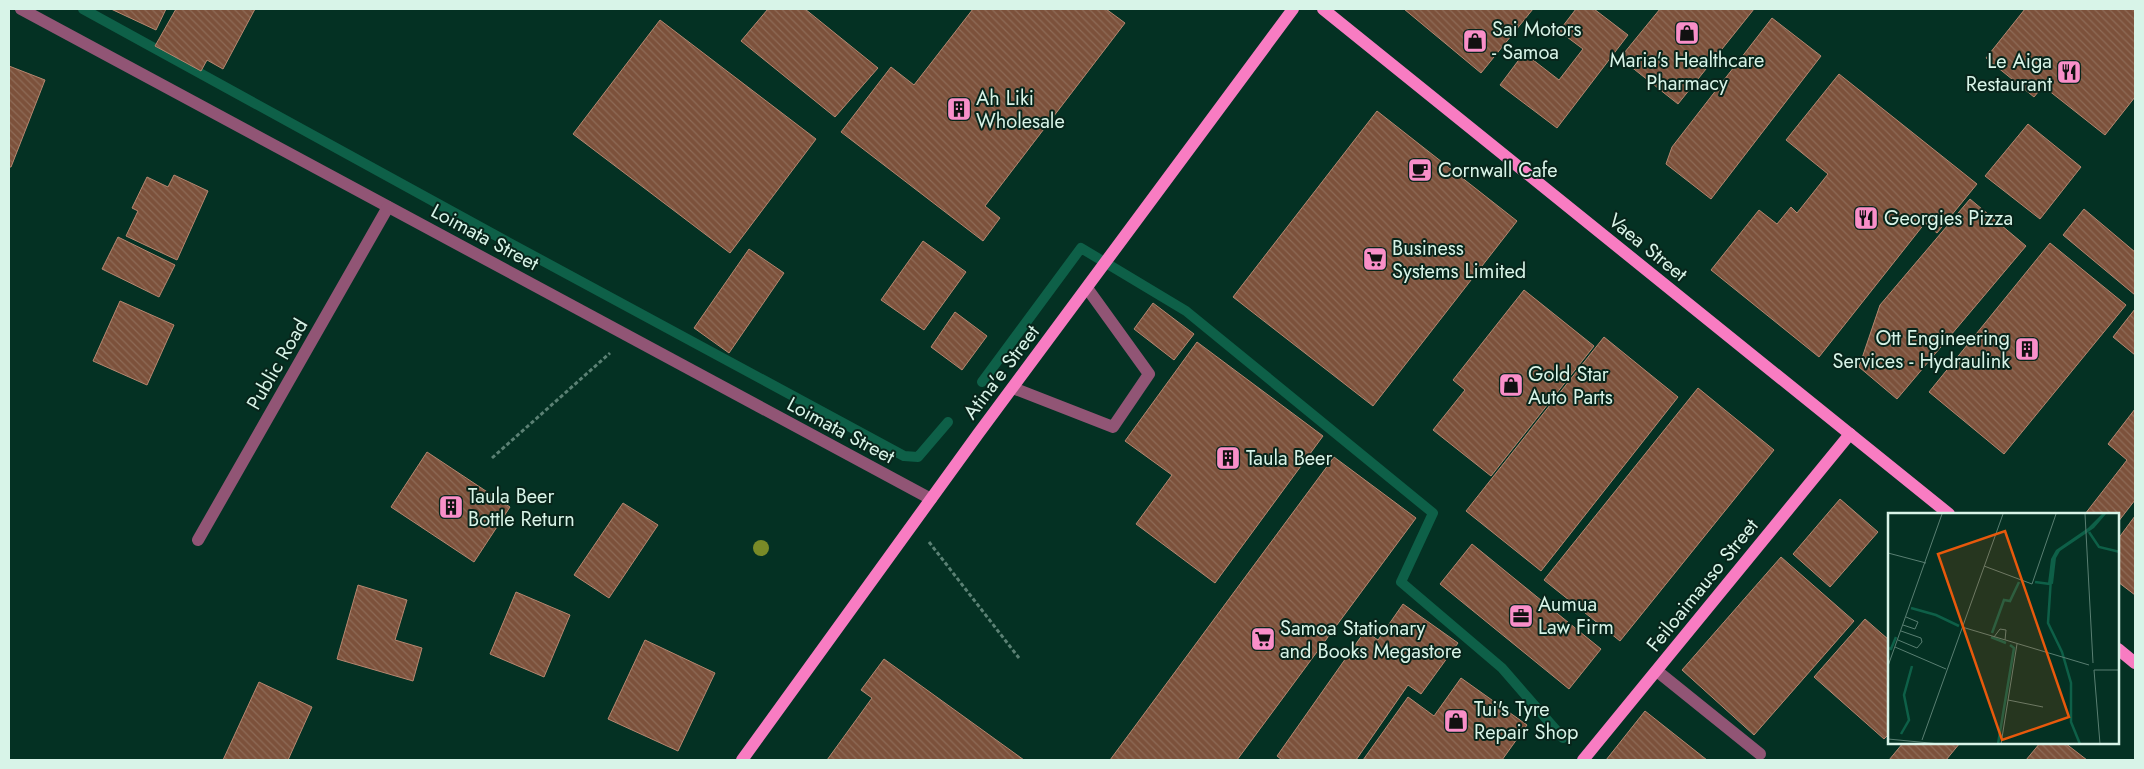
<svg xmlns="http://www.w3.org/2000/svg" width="2144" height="769" font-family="Jost,sans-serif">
<defs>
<pattern id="building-back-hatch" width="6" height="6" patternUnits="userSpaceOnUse" patternTransform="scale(1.25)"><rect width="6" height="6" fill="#7c513b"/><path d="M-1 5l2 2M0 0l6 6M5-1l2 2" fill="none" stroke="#8e6b57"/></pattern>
</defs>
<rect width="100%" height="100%" fill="#043123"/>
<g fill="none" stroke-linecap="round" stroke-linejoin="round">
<g stroke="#0e6048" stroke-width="10">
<polyline points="83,9 493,234 904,456 918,457 948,422"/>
<polyline points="982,382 1081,248 1186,311 1433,513 1401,582 1502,668 1563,738"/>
</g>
</g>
<g fill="url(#building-back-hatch)" stroke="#b68770">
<polygon points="111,9 166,9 156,30"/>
<polygon points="176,9 255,9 223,69 207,60 201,71 155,46"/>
<polygon points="768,9 805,9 878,68 835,117 741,41"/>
<polygon points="973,9 1106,9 1125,23 985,206 1000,218 983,241 841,132 891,67 914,85"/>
<polygon points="1404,9 1533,9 1481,73"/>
<polygon points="1576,9 1594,9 1628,35 1557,128 1500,85 1524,53 1559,80 1583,49 1559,31"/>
<polygon points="1660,9 1754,9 1678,104 1620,58"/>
<polygon points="2025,9 2135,9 2135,97 2105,135 2043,86 2034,97 1986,58"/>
<polygon points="1772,18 1821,56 1711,199 1666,164 1672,147"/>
<polygon points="660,20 816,139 730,253 573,134"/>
<polygon points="9,66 45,80 11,167 9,167"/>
<polygon points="1839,74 1977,184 1937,233 1925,223 1819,357 1711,270 1759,210 1777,224 1791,207 1797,213 1828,174 1786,140"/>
<polygon points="1377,111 1517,221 1373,406 1233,297"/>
<polygon points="2028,124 2081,167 2040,219 1985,176"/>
<polygon points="174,175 208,191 177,260 126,236 138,211 132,208 147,177 168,187"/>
<polygon points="1970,199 2026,246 1897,399 1859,367 1880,305"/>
<polygon points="2084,209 2135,252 2135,295 2063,235"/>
<polygon points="118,237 175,265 159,297 102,269"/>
<polygon points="923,241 966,272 924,330 881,300"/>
<polygon points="2050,243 2126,305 2004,454 1929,392"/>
<polygon points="749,249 784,273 729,353 694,328"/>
<polygon points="1524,290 1594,346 1491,476 1433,430 1465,390 1453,380"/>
<polygon points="120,301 174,325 147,385 93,361"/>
<polygon points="1153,303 1194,334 1174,360 1134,329"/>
<polygon points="2135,309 2135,355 2113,337"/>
<polygon points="955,312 987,336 962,370 931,347"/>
<polygon points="1604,337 1678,397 1541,571 1466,511"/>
<polygon points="1197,342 1323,436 1215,583 1136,524 1172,475 1125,441"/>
<polygon points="1698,388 1774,450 1620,641 1544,580"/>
<polygon points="2135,409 2135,500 2118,522 2118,514 2085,514 2127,460 2108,444"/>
<polygon points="427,452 510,507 474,562 391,507"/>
<polygon points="1334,457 1416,518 1237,760 1110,760"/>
<polygon points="1840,499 1878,532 1830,587 1793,554"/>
<polygon points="623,503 658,525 609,598 574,575"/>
<polygon points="2135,516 2135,595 2118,582 2118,539"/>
<polygon points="1472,544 1601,649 1569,689 1440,584"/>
<polygon points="1781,557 1854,621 1754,735 1682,670"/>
<polygon points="358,585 407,600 395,640 422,648 413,681 337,659"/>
<polygon points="516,592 570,615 544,677 490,654"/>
<polygon points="1403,604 1458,643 1421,694 1408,685 1356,760 1282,760 1277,756 1365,631 1378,640"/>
<polygon points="1865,619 1889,640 1889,734 1884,739 1814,677"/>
<polygon points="645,640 715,673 678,751 608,719"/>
<polygon points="884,659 1024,760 827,760 872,698 861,690"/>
<polygon points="1461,678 1527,725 1502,760 1363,760 1408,697 1434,716"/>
<polygon points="259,682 312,707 288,760 223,760"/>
<polygon points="1645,711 1707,760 1606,760"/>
<polygon points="1903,743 1960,743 1946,760 1889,760"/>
<polygon points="2040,743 2065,743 2087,760 2026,760"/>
</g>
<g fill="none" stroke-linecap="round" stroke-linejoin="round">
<g stroke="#5b8174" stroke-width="3" stroke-dasharray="4 2.5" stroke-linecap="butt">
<polyline points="492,458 610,353"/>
<polyline points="929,542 1019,658"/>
</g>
<g stroke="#915575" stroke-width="12">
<polyline points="21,9 931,499"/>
<polyline points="1013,388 1113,427 1149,374 1087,288"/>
<polyline points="198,540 388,207"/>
<polyline points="1657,671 1760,754"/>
</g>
<g stroke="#f87cc2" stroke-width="12">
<polyline points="1323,9 1949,514"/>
<polyline points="2118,649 2135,663"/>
<polyline points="742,760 978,434 1293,9"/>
<polyline points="1583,760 1850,434"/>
</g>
</g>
<circle fill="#798a27" cx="761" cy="548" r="8"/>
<defs>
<symbol id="shop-square" viewBox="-11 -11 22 22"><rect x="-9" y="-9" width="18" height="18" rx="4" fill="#f98fc9" stroke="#08251b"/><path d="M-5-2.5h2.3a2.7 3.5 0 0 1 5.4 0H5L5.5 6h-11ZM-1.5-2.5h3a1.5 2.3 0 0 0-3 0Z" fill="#111"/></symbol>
<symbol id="restaurant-square" viewBox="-11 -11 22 22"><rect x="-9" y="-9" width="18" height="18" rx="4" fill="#f98fc9" stroke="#08251b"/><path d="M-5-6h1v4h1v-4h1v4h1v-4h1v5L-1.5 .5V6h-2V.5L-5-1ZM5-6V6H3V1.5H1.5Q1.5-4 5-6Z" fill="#111"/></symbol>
<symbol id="building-square" viewBox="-11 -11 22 22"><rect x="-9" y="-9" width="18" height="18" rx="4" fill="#f98fc9" stroke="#08251b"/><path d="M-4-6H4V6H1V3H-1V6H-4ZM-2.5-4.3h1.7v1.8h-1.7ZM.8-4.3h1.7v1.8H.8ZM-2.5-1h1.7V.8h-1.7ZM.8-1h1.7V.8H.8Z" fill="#111"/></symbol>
<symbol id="cafe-square" viewBox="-11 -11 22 22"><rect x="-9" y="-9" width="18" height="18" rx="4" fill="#f98fc9" stroke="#08251b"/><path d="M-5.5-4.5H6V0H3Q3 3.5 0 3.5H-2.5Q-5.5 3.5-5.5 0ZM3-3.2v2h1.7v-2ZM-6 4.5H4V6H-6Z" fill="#111"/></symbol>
<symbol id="supermarket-square" viewBox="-11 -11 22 22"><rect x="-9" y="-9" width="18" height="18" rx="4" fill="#f98fc9" stroke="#08251b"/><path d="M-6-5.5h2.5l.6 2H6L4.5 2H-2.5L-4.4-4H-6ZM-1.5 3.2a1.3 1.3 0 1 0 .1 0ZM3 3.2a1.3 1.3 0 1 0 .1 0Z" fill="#111"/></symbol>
<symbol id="office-square" viewBox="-11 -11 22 22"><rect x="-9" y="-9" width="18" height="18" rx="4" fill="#f98fc9" stroke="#08251b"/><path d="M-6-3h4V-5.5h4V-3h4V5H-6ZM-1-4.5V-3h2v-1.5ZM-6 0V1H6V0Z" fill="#111"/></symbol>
</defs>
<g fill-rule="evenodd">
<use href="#shop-square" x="1673" y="19" width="28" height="28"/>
<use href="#shop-square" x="1461" y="27" width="28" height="28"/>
<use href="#restaurant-square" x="2055" y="58" width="28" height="28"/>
<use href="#building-square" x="945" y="95" width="28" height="28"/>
<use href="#cafe-square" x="1406" y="156" width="28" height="28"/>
<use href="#restaurant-square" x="1852" y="204" width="28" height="28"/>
<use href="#supermarket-square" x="1361" y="245" width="28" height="28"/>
<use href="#building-square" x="2013" y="335" width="28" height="28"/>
<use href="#shop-square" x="1497" y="371" width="28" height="28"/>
<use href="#building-square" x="1214" y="444" width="28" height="28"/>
<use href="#building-square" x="437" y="493" width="28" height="28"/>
<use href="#office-square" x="1507" y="602" width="28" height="28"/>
<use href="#supermarket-square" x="1249" y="625" width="28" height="28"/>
<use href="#shop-square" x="1442" y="707" width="28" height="28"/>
</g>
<g text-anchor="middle" stroke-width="4" stroke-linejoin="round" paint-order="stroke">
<g font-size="20" fill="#d8f4e8" stroke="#08251b" text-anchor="start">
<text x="1492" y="36">Sai Motors<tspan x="1492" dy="23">- Samoa</tspan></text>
<text x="1687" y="67" text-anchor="middle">Maria's Healthcare<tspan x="1687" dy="23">Pharmacy</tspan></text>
<text x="2052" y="68" text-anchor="end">Le Aiga<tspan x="2052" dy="23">Restaurant</tspan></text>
<text x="976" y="105">Ah Liki<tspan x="976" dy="23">Wholesale</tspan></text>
<text x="1438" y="177">Cornwall Cafe</text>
<text x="1884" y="225">Georgies Pizza</text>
<text x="1392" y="255">Business<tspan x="1392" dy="23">Systems Limited</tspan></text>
<text x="2010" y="345" text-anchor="end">Ott Engineering<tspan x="2010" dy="23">Services - Hydraulink</tspan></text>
<text x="1528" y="381">Gold Star<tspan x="1528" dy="23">Auto Parts</tspan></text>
<text x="1246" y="465">Taula Beer</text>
<text x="468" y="503">Taula Beer<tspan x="468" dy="23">Bottle Return</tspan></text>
<text x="1538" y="611">Aumua<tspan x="1538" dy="23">Law Firm</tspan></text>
<text x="1280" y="635">Samoa Stationary<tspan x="1280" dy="23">and Books Megastore</tspan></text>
<text x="1474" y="716">Tui's Tyre<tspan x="1474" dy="23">Repair Shop</tspan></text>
</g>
<g font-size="20" fill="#d8f4e8" stroke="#08251b">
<text transform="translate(485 237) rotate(28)" y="7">Loimata Street</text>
<text transform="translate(1648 247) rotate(39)" y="7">Vaea Street</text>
<text transform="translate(277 364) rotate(-60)" y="7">Public Road</text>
<text transform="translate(1001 372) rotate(-53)" y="7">Atina'e Street</text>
<text transform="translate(841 430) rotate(28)" y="7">Loimata Street</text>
<text transform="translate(1702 585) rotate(-51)" y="7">Feiloaimauso Street</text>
</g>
</g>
<g transform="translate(1888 513)">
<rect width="231" height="231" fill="#043123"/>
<path d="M214 1H218L206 15 172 38 168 45 165 71 160 70 163 46 168 37 200 15Z" fill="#0e6048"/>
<path fill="none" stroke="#0e6048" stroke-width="2.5" d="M201 19 211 34 232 39M163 65 160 110 174 139 183 170V209L192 231M147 69 162 71M23 95 48 102 71 113M104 120 116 87 122 88 131 69M103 124 118 130M0 135 3 136 8 124M13 221 21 207 16 182 24 153M110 231 126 135 122 132"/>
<path fill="none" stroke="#597f72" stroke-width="1" d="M197 1 205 150M0 40 38 50M96 53 144 71 168 1M15 112 27 116 30 109 18 104M74 114 201 152M106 124 112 116 118 117 117 127M10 127 29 135 34 129 33 125 13 118M7 134 58 156M0 153 54 1M206 157 212 231M206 157H232M120 187 155 194M0 226 52 231M34 227 115 1M113 231 129 131"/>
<path fill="#e8590c" fill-opacity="0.15" stroke="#e8590c" stroke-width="2.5" d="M117 18 181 204 114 227 50 41Z"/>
<rect width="231" height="231" fill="none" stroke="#d8f4e8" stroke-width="2.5"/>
</g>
<rect width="2144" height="769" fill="none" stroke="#d8f4e8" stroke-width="20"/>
</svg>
